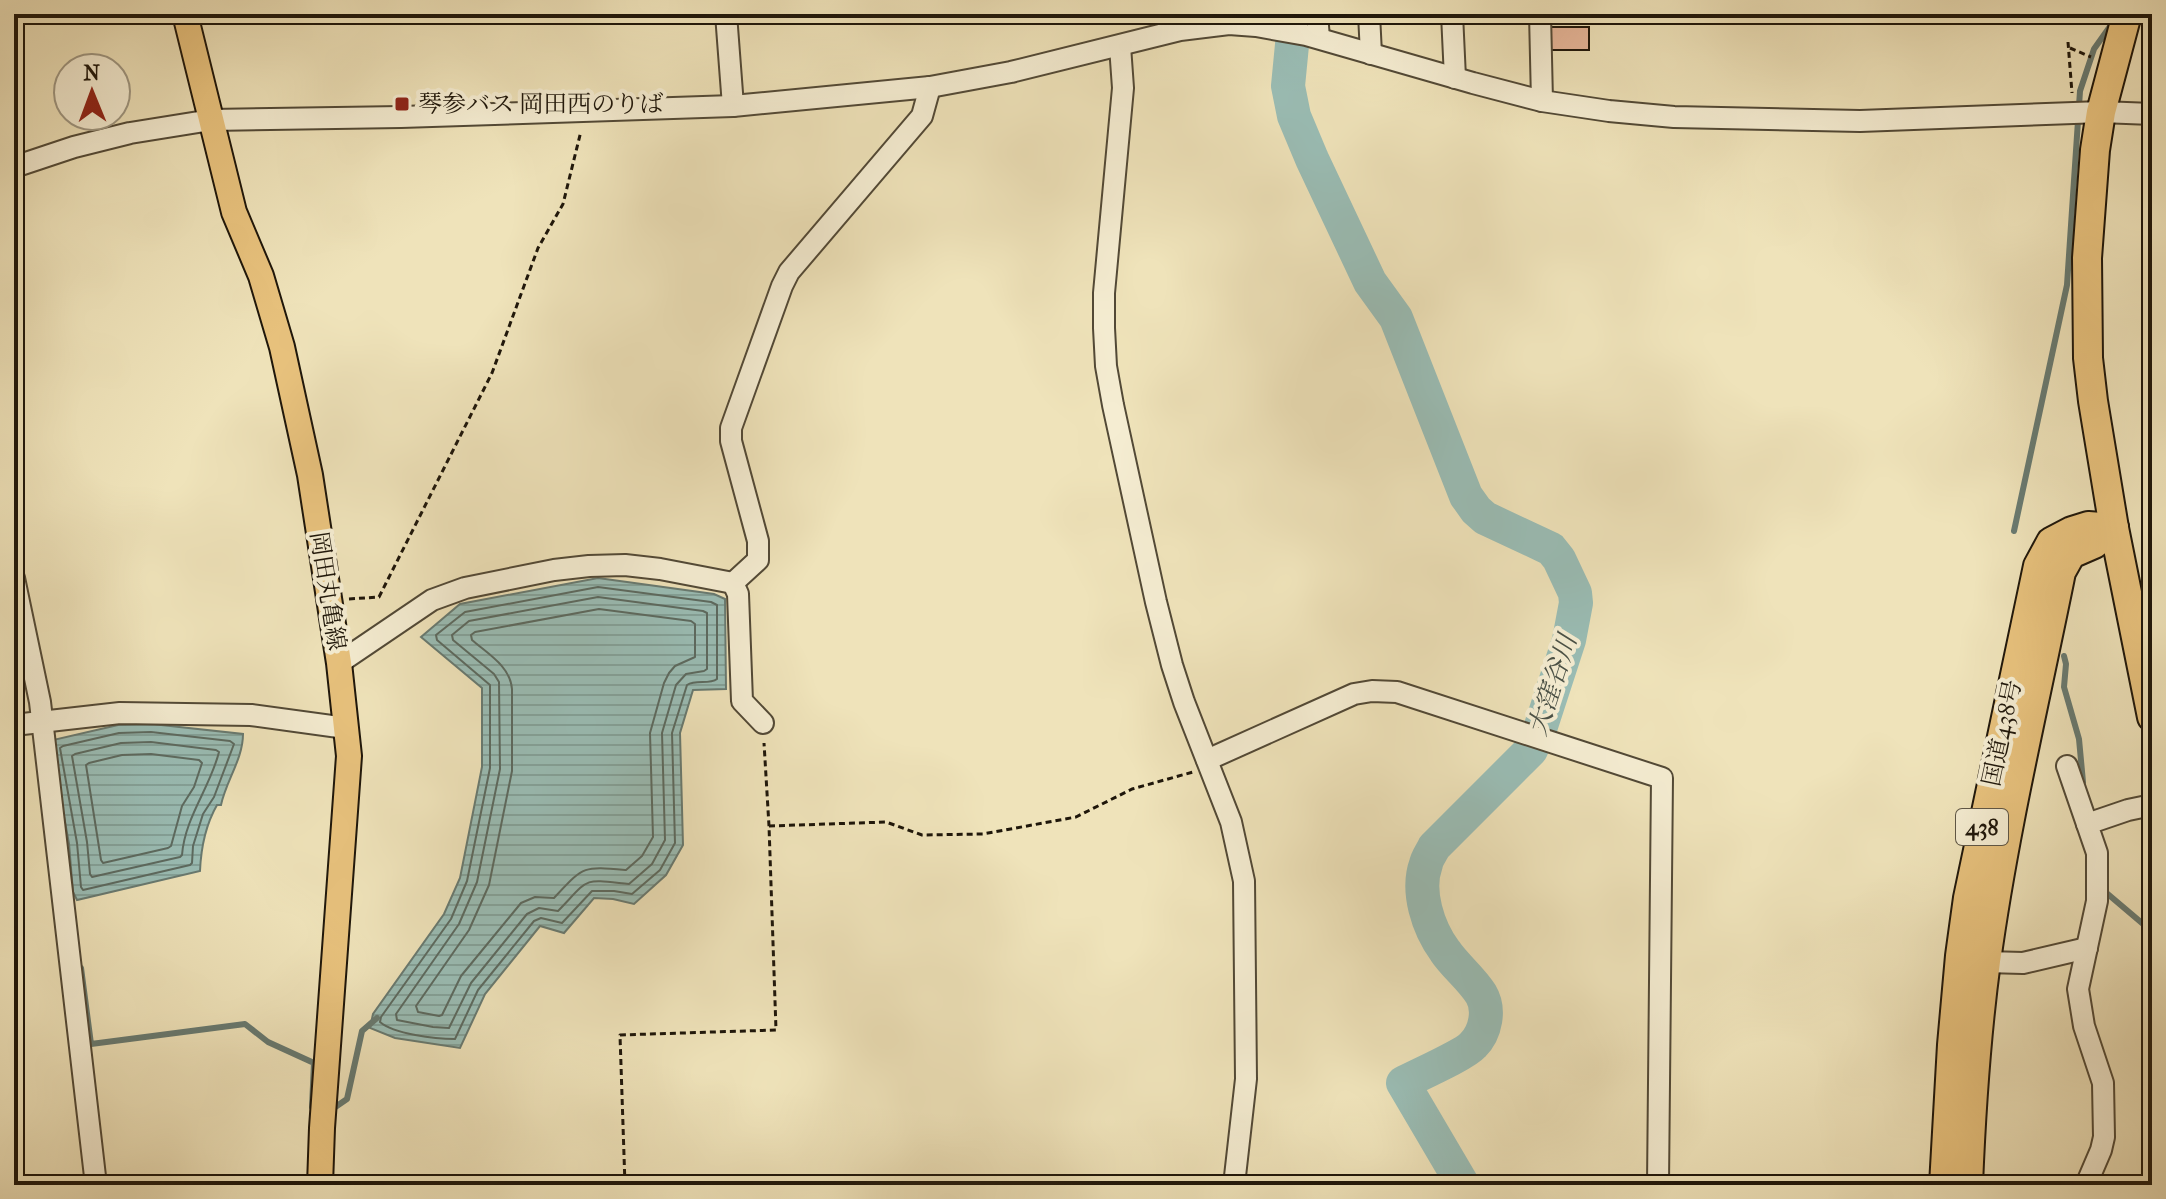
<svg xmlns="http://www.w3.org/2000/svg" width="2166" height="1199" font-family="'IM FELL French Canon','Noto Serif JP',serif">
<defs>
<pattern id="water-rules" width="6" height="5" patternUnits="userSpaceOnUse" patternTransform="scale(2)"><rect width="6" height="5" fill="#9abdb5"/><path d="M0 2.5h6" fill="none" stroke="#84a29a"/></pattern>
</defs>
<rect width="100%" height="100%" fill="#efe3ba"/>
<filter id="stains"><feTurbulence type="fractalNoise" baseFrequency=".0025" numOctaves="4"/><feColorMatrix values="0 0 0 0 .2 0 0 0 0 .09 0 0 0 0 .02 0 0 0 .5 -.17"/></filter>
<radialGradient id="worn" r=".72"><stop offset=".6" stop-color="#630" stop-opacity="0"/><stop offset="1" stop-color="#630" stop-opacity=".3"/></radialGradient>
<g fill="url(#water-rules)" stroke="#687a71" stroke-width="2">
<polygon points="598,578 714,594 725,599 726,689 693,690 680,733 683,845 666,875 634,904 613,899 594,898 564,933 540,926 485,994 460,1048 395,1038 370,1028 373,1014 444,914 460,878 482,767 482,688 421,637 460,604"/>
<path d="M152 724 243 734C243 759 226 781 221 805H217C205 826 201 847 200 871L77 900 73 892 69 844 51 744 53 740 118 725Z"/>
</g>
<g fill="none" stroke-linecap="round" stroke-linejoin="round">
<g stroke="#5c6a60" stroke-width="2">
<path d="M598 587 711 602 717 605V679C709 685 696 679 687 685L672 733 675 843 660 870 632 894 614 891H592L562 923 541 918 534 921 478 990 455 1039C435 1039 394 1034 380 1022L381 1017 451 919 467 881 490 768V685L437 640 436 635 465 612Z"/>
<path d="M598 597 703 611 707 613V669L704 671 686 674 676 685 662 733 665 840 652 864 629 884C581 879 591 877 558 911L539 908 527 914 471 983 449 1028 433 1027 397 1020 396 1014 459 924 477 882 500 769 499 682 494 674 453 640 452 635 469 621Z"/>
<path d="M599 609 691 621 695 624V657L675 666 669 673 664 683 650 733 653 837 642 856 626 870C582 866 584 866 554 898L535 897 521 903 461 976 442 1015 439 1016 418 1012 416 1006 469 930 489 885 512 771V689C510 666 488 654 472 640L471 635 475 632Z"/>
<polygon points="151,732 230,741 234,744 214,797 203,814 193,846 192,863 190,865 83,890 81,887 77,843 60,748 63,746 119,733"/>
<path d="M151 742 216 750 219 752C210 788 185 817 182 855L180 857 92 877 90 874 87 842 72 756 75 754 121 743Z"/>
<polygon points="151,754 199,760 202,763 194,787 182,806 171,846 168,848 103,863 101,860 86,765 89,763 122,755"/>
</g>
<g stroke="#687a71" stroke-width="6">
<polyline points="2014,531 2067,285 2080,91 2094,49 2111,25"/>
<polyline points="2064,656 2066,664 2064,687 2079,739 2083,782"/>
<polyline points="2103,890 2149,929 2152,936"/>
<polyline points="81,968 91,1044 245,1024 268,1042 314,1063 312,1107"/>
<polyline points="331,1110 347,1099 362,1031 377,1018"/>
</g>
<path stroke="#9abdb5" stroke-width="34" d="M1295 14 1288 86 1294 116 1312 159 1370 282 1396 318 1466 496 1476 510 1485 518 1551 549 1559 559 1575 593 1576 603 1569 640 1541 726 1531 750 1434 847C1432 852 1427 858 1426 864 1416 891 1428 928 1445 951 1455 966 1471 978 1481 994 1490 1009 1486 1032 1473 1045 1464 1055 1418 1075 1403 1083L1463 1185"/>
</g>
<g fill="#e7b699" stroke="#1e160a" stroke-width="2">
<rect x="1573" y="14" width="15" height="9"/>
<rect x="1549" y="27" width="40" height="23"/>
</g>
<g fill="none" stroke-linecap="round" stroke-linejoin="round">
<defs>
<g id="minor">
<polyline points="726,14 733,106"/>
<polyline points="1317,14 1319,38"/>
<polyline points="1369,14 1371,54"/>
<polyline points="1452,14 1455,78"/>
<polyline points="1540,14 1542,101"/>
<polyline points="1120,46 1123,88 1104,293 1104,328 1106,366 1113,405 1156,602 1172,665 1184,702 1231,822 1244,881 1246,1079 1234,1185"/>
<polyline points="14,167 74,147 130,133 211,120 401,117 733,106 930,87 1011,72 1180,30 1229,24 1256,26 1306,35 1473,83 1542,101 1609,111 1674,117 1860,121 2101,112 2152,114"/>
<polyline points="14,578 40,702 96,1185"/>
<polyline points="733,583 758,560 758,541 731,441 731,428 782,286 789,272 922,116 930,87"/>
<polyline points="733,583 738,594 742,701 763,723"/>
<polyline points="2132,615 2152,602"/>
<polyline points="339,663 432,600 465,588 554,570 589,566 625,565 660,569 733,583"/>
<polyline points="14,725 120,713 251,715 346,728"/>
<polyline points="1207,760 1354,694 1372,691 1397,692 1662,778 1658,1185"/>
<polyline points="2067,766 2087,824"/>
<polyline points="1986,962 2023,963 2087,948"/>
<polyline points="2086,1185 2101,1150 2104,1137 2103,1083 2084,1026 2078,989 2097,901 2097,853 2087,824 2128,810 2152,805"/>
</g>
<polyline id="major" points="185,14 234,212 261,276 282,347 310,475 339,663 349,756 322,1128 320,1185"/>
<g id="highway">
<polyline points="2127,14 2101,112 2095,150 2087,258 2088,358 2093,401 2114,528 2152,717"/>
<polyline points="1944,1185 1952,1045 1960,956 1968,898 2038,566 2051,542 2072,531 2088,526 2114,528"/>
<path d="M1968 1185C1971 1110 1976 1035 1986 961 2004 830 2035 701 2061 572L2071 554 2094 544 2114 528"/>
</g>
</defs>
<use href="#minor" stroke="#524936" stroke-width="24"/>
<use href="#major" stroke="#1e160a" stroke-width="28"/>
<use href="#highway" stroke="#1e160a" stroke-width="32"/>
<g stroke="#1e160a" stroke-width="3" stroke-dasharray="6 4" stroke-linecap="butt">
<polyline points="2068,42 2072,93"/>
<polyline points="2070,48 2091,57"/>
<polyline points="349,599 379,597 492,373 538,248 563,204 581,131"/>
<polyline points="769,826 886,822 922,835 983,834 1076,817 1132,789 1193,772"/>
<polyline points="625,1185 620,1035 776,1030 769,826 764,743"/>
</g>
<use href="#minor" stroke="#f5edd2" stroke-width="20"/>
<use href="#major" stroke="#e8c27d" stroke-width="24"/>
<use href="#highway" stroke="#e8c27d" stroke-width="28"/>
</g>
<rect fill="#8f2418" stroke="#f5edd2" stroke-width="3" x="394" y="96" width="16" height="16" rx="4"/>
<g text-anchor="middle" stroke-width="8" stroke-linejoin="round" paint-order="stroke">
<rect fill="#f5edd2" stroke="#5e5646" stroke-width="2" x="1956" y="809" width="52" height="36" rx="6"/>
<g font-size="22" font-weight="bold" fill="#1e160a">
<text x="1982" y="835">438</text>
</g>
<g font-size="24" fill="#1e160a" stroke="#f5edd2" text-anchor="start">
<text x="418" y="112">琴参バス 岡田西のりば</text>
</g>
<g font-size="24" fill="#1e160a" stroke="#f5edd2">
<text transform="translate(328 591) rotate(81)" y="8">岡田丸亀線</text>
<text transform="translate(2002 733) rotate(-78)" y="8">国道438号</text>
</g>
<g font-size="26" font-style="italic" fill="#495046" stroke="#f5edd2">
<text transform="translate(1552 685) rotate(-72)" y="9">大窪谷川</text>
</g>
</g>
<rect width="2166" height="1199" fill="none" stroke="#efe3ba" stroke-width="48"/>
<rect x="16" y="16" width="2134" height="1167" fill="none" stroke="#1e160a" stroke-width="4"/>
<rect x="24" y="24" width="2118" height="1151" fill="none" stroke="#1e160a" stroke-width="2"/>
<g transform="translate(92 92) rotate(359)"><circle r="38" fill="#f5edd2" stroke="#9f9782" stroke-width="2"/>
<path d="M0-6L14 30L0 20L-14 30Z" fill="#8f2418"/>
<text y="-12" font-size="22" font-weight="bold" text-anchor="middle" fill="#1e160a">N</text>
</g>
<rect width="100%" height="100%" filter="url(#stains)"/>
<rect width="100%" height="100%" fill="url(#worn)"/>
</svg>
